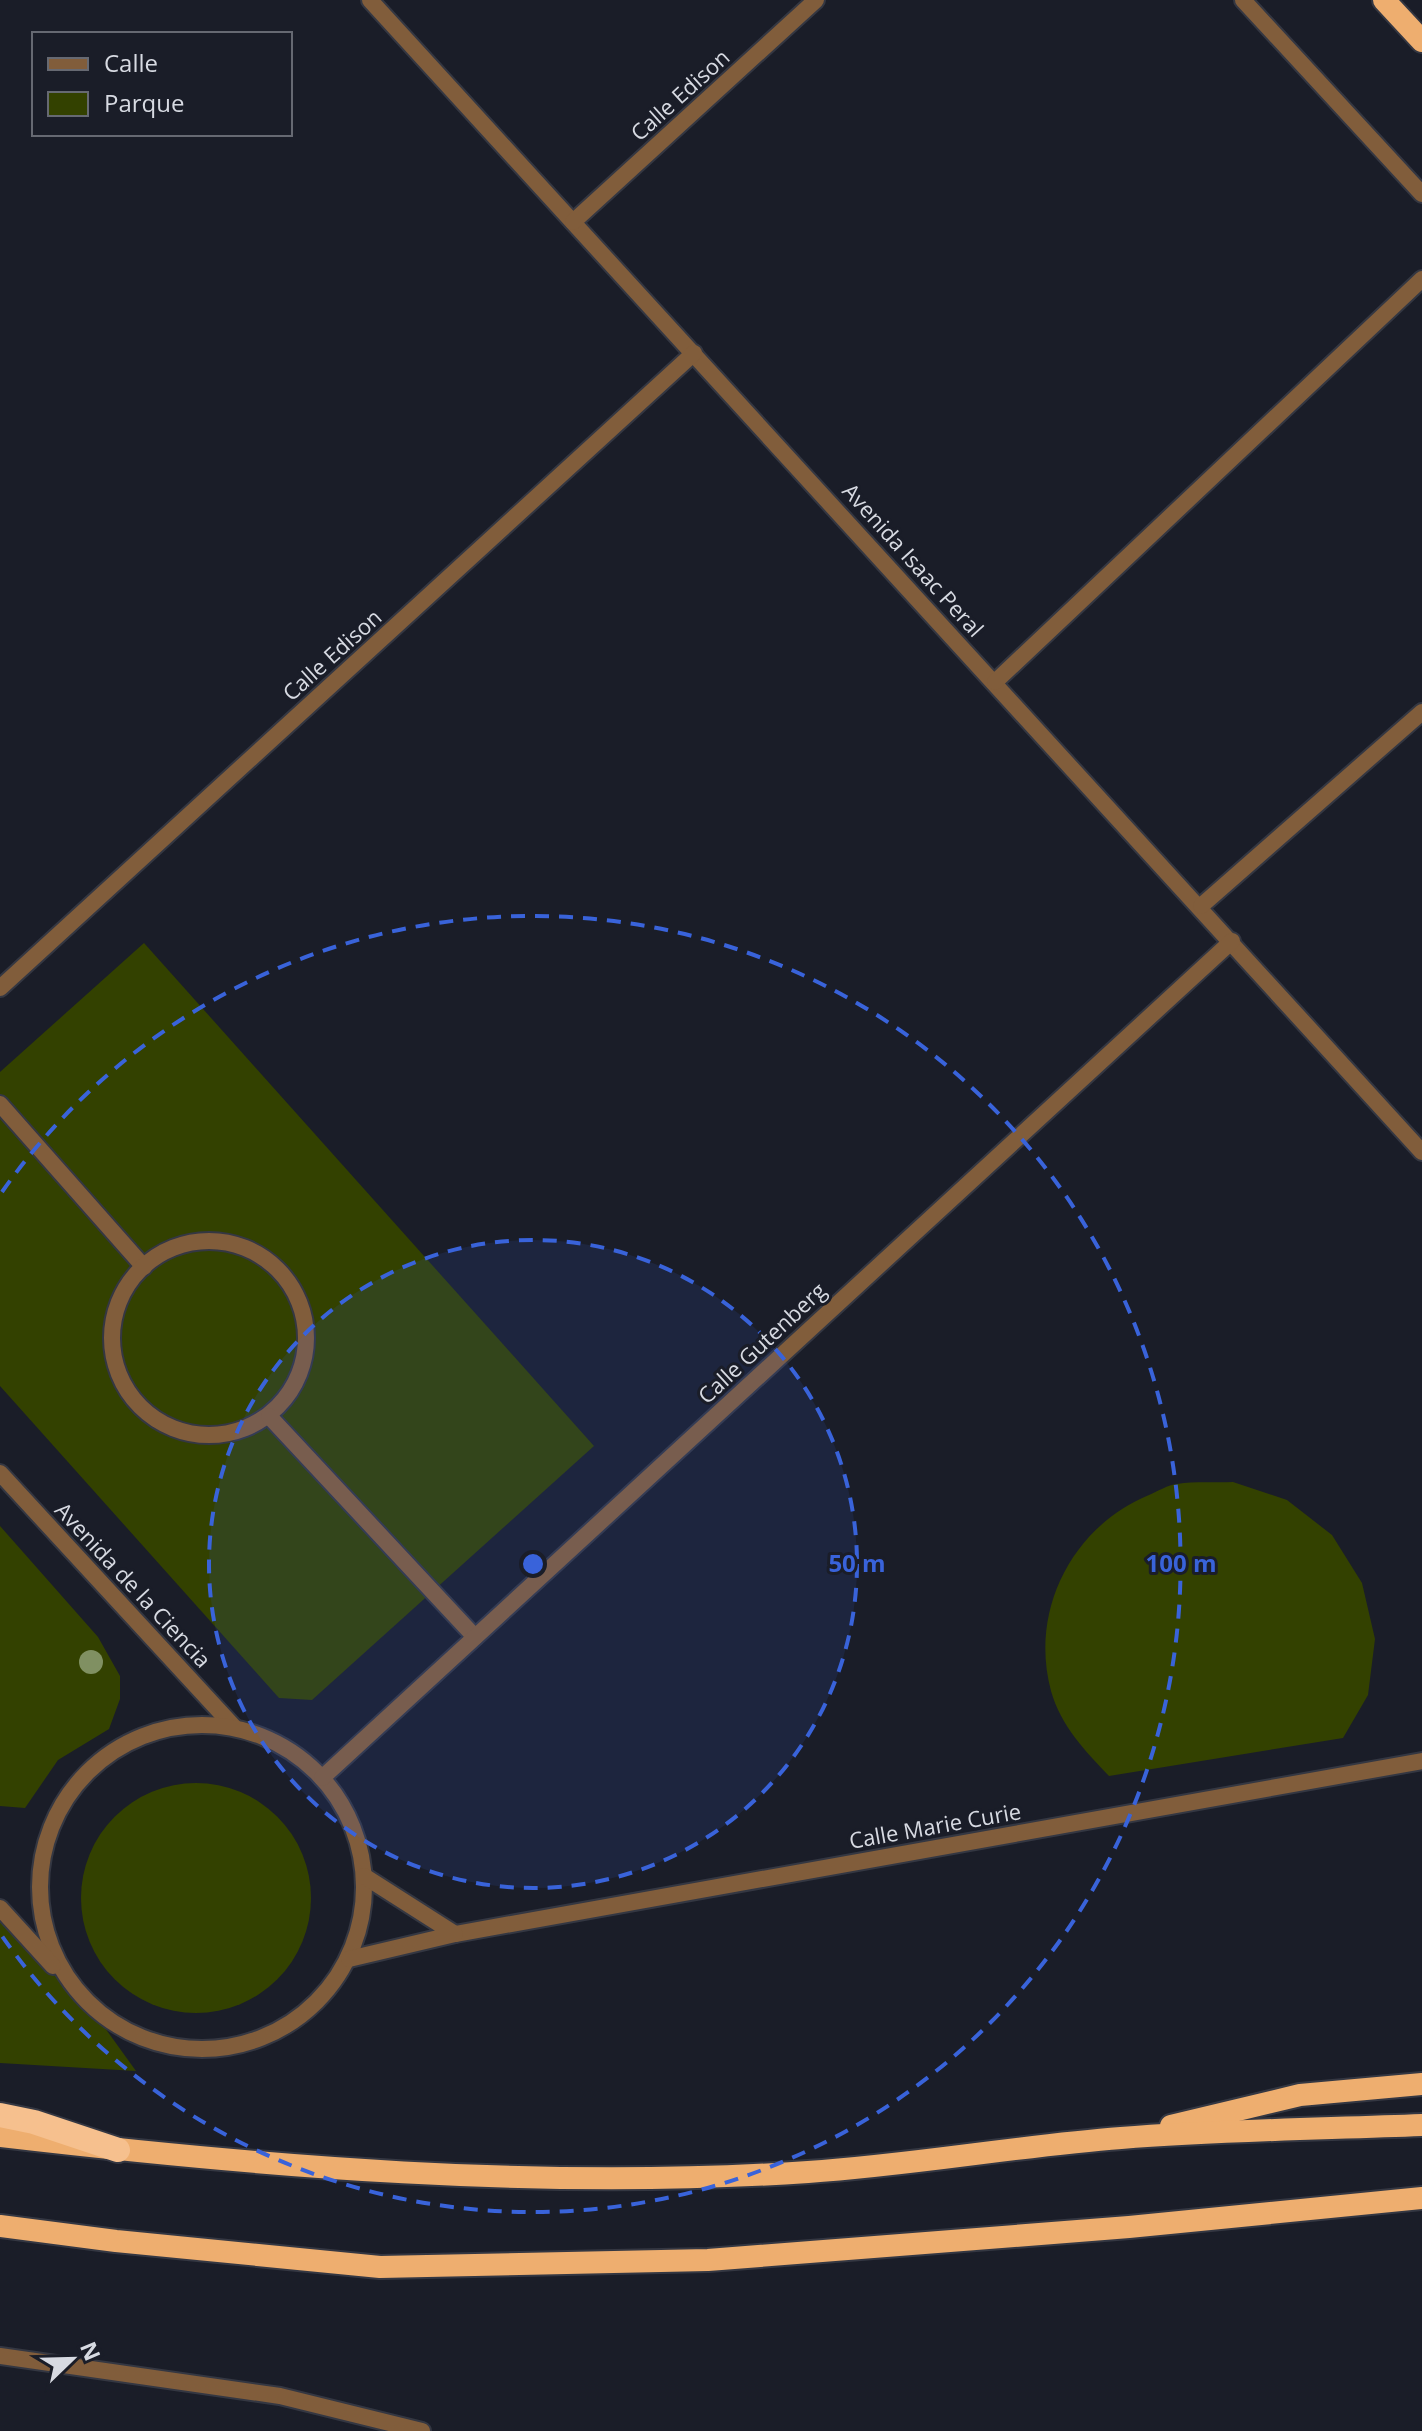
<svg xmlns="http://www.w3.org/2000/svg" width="1422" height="2431" font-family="'Open Sans',sans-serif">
<rect width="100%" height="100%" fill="#1a1d28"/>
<g fill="#334100">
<polygon points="144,943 594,1446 312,1700 279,1698 0,1386 0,1072"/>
<path d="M1233 1482 1287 1500 1332 1535 1362 1583 1375 1639 1368 1695 1343 1738 1109 1776C1085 1751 1061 1726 1051 1691 1029 1610 1073 1526 1149 1495 1158 1491 1168 1485 1177 1484 1195 1481 1215 1483 1233 1482Z"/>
<polygon points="0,1526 98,1637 120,1676 120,1699 109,1729 58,1760 25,1808 0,1806"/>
<circle cx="196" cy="1898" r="115"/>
<polygon points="0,1907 87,2003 136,2071 0,2063"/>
</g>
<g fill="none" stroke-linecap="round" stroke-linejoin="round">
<defs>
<g id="pedestrian">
<polyline points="0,1104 144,1267"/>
<circle cx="209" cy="1338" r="97"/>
<polyline points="269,1416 475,1637"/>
</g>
<g id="minor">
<polyline points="370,0 1422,1152"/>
<polyline points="1243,0 1422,194"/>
<polyline points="573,222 816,0"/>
<polyline points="995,682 1422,279"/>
<polyline points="1201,906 1422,712"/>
<polyline points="0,988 694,353"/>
<polyline points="0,1473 234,1727"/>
<circle cx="202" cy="1887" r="162"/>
<polyline points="322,1778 1232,941"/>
<polyline points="0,1908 53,1966"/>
<polyline points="455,1934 1422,1761"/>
<polyline points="349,1959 455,1934 364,1876"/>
<polyline points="0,2356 280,2396 422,2431"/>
</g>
<g id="trunk">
<polyline points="1384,0 1422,41"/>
<polyline points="1171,2126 1300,2095 1422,2084"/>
<path d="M0 2136C265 2167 541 2190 808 2172 913 2165 1017 2146 1121 2138 1221 2130 1322 2129 1422 2125"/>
<polyline points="0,2226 116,2241 380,2267 708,2260 1129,2227 1422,2198"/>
</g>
<polyline id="motorway" points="0,2115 34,2122 118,2150"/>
</defs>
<use href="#pedestrian" stroke="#343742" stroke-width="20"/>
<use href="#minor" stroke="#343742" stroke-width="20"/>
<use href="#trunk" stroke="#343742" stroke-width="26"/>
<use href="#motorway" stroke="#343742" stroke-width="28"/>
<use href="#pedestrian" stroke="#815d3b" stroke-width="16"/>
<use href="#minor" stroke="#815d3b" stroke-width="16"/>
<use href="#trunk" stroke="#eeae6f" stroke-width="22"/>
<use href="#motorway" stroke="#f6c08e" stroke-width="24"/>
</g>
<circle fill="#809062" cx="91" cy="1662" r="12"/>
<circle cx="533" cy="1564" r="324" fill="#3963da" fill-opacity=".12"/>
<g fill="none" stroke="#3963da" stroke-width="4" stroke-dasharray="14 10">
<circle cx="533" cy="1564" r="324"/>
<path d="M2 1192A648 648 0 1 1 2 1936"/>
</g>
<g text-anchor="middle" stroke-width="6" stroke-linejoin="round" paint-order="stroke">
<g font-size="22" fill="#d7dae2" stroke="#1a1d28">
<text transform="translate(680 95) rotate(-42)" y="8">Calle Edison</text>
<text transform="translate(913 560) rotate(48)" y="8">Avenida Isaac Peral</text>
<text transform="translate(332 655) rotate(-42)" y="8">Calle Edison</text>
<text transform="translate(762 1343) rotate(-43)" y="8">Calle Gutenberg</text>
<text transform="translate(133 1585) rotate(47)" y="8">Avenida de la Ciencia</text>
<text transform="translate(935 1826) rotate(-10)" y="8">Calle Marie Curie</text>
</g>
</g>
<circle cx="533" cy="1564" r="12" fill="#3963da" stroke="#1a1d28" stroke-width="4"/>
<g font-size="24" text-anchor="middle" font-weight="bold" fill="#3963da" stroke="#1a1d28" stroke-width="6" stroke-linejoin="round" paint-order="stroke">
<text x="857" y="1572">50 m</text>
<text x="1181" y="1572">100 m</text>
</g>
<rect x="32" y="32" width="260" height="104" fill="#1a1d28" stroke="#666972" stroke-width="2"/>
<rect x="48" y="58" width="40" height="12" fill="#815d3b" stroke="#666972" stroke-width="2"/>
<text x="104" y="72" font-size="24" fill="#d7dae2">Calle</text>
<rect x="48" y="92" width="40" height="24" fill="#334100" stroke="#666972" stroke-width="2"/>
<text x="104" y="112" font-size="24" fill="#d7dae2">Parque</text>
<g transform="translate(72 2359) rotate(67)" stroke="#1a1d28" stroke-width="6" paint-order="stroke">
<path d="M0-6L14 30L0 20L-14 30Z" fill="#d7dae2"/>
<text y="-12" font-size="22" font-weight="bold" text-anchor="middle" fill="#d7dae2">N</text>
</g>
</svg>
